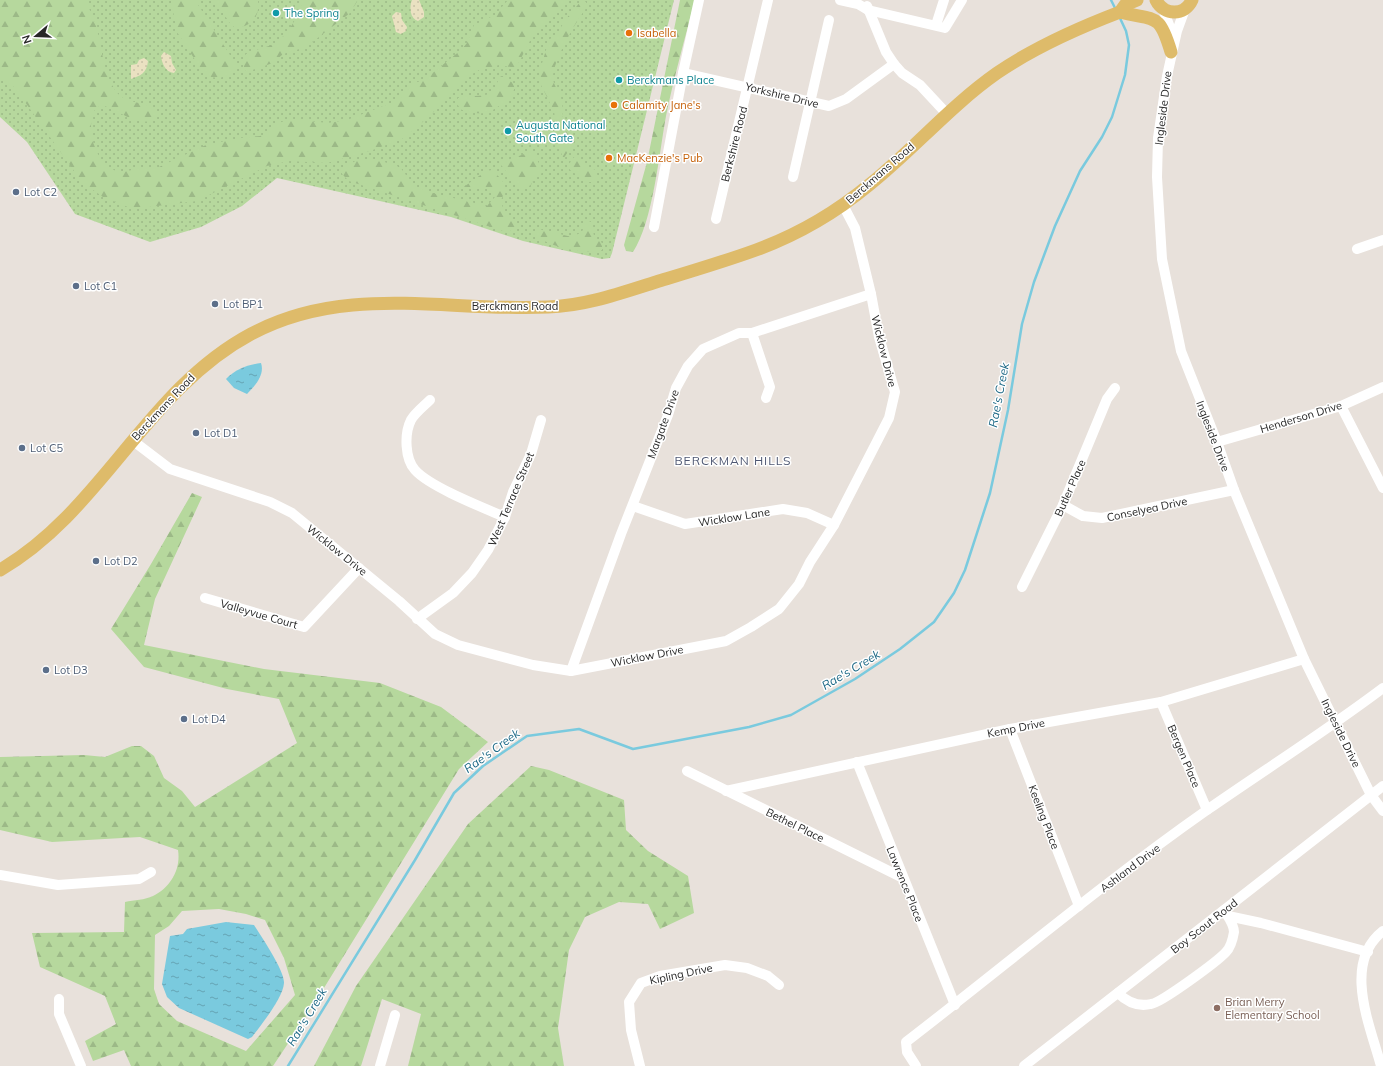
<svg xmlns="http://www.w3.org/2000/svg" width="1383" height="1066" font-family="Mulish,sans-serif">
<defs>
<pattern id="grass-dots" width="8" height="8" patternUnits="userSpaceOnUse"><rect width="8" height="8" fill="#b6d89d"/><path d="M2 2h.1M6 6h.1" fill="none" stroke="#9cb987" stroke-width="1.8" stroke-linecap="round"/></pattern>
<pattern id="forest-firs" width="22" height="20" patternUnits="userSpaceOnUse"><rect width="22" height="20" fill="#b6d89d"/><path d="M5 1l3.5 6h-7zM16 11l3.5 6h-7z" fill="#9cb987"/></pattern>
<pattern id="sand-dots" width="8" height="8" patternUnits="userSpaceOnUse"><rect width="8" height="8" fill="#eae1c1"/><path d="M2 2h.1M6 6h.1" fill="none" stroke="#c9c1a6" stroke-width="1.8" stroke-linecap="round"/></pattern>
<pattern id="water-ripples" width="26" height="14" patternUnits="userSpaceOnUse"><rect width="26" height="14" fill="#7acade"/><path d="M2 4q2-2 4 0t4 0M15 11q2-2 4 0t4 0" fill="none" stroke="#64a4b4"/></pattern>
</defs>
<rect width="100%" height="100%" fill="#e8e1db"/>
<polygon fill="url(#grass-dots)" points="0,0 674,0 612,253 610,258 602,259 523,241 451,217 277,178 242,206 201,227 150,242 75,214 27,142 0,117"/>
<g fill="url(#forest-firs)" fill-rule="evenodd">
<path d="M0 0H84C88 7 93 14 95 22 102 45 102 69 115 90 125 106 149 100 157 112 153 135 116 110 105 106L104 102 94 111 91 125V138L101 161 106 166 116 171 122 172 147 167H159L206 145 240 138 260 136 265 134 276 124 290 119 328 123 347 120 399 100 411 84 424 80 461 50 467 43 474 25 495 15 508 0H567L535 31 516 68 499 65 479 70 462 80 430 116 402 139 370 151 327 163 289 161 267 166 197 201 133 209 103 197 82 182 15 88 0 75Z"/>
<polygon points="171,0 195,0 235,63 235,70 230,75 219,78 211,77 201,69 177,32"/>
<path d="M215 0H258C260 17 252 25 236 29L229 22Z"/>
<path d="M303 0H358L350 13 306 47 283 54 273 63 246 72 244 68V56C250 50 258 50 266 47 286 41 297 19 303 0Z"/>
<path d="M582 0 586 2 587 7C576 21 555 58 553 75 552 85 559 90 561 98 564 107 561 117 565 126 568 134 570 135 572 146L563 159 558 141 554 111 541 85 540 70 549 40 559 31 565 20Z"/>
<path d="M680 0H695C685 38 674 77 666 116 659 154 653 222 633 252L626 251 624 245 647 162Z"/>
<path d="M502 76C506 78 513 81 514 86 517 95 493 112 485 113 478 114 467 112 460 109L457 103 458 98C469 94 481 98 492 93L500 77Z"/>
<path d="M530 152 534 153 543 172 533 180 531 185C514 194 510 174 501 165L502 162Z"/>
<path d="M576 156 587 167 596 170 598 178 594 182H587L570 170C569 163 570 160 576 156Z"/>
<path d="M357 160H378L400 167 414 186 436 194 487 206 495 197 493 191 488 187 461 189 486 171 492 170C503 181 509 184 501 200L504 213 517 224 520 228 506 232 349 181 342 174V169Z"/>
<path d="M586 220 591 222 594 236 602 243V250C587 256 547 246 535 235L538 229 572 237 582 232Z"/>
<path d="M192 493 202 497 155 599 144 645 264 669 380 683 441 707 488 742 459 769 311 1009 273 1066H131L124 1050 93 1061 85 1041 116 1024 105 996 40 967 32 933 124 932 125 902C134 900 145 900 153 896 171 887 181 869 178 850L140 837 52 842 0 830V757L84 755 105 757 132 746H141L154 756 164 778 182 791 195 807 297 743 279 699 227 689 144 667 111 629 151 564ZM219 909 246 914 265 920 284 958 295 995 246 1051 177 1021 159 1004 154 989 155 935 169 926 182 911Z"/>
<polygon points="531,766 549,770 624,800 626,830 648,851 688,876 694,913 660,929 648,904 619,902 585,917 569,950 558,1028 564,1066 408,1066 421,1014 382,999 361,1066 314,1066 356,986 468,824"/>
</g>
<g fill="url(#sand-dots)">
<path d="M412 0H419L424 12V17L418 21C410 19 409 7 412 0Z"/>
<polygon points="396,12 401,13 402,20 407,27 406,31 401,34 396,32 392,16"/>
<path d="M164 52 171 56 172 63 176 70 174 73C165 72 162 63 161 56Z"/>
<path d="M144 58 148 61C147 73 140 76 131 79V65L137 64 139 60Z"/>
</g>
<g fill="url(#water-ripples)">
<path d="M261 363C265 375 255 386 247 394L234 388 226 379C236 369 247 365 261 363Z"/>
<path d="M226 922 254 925C261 936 285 971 284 983 283 998 261 1025 252 1037L248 1039 179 1008 167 997 162 984 170 936 183 934 187 929Z"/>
</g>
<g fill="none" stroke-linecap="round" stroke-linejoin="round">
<g stroke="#7acade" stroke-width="2.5">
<polyline points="1111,0 1116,10"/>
<polyline points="288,1066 415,860 454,793 483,766 527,736 579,729 633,749 749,727 791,715 855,679 900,649 934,622 954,593 965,570 990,493 1008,410 1022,324 1034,282 1055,226 1080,171 1102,137 1112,117 1125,75 1129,45 1126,31 1119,16"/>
</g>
<g stroke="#fff" stroke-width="10">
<polyline points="840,0 858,4 868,10 945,28 962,0"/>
<polyline points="867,6 886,52 894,64"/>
<polyline points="1163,9 1171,30 1171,40"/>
<polyline points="1185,9 1177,31 1167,76 1158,138 1157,177 1162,259 1181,351 1217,442 1234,490 1304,659 1371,795 1383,811"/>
<polyline points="936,25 944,0"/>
<polyline points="683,73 829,106 846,99 894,64 902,73 920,85 947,114"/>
<polyline points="793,177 829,20"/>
<polyline points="716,219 768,0"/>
<polyline points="654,227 683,73 699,0"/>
<polyline points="1357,249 1383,240"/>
<polyline points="752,333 770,387 766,398"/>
<path d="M430 400C424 406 415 413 411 420 404 434 405 459 415 470 430 487 484 508 505 517"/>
<polyline points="1341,406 1383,488"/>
<polyline points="132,440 170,469 270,502 292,513 399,601 435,634 458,645 533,665 571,671 726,641 751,627 779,609 799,584 810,562 834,525 889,418 895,392 879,337 871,294 855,228 843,205"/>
<polyline points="1217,442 1341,406 1383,387"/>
<polyline points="1063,505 1083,516 1102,518 1234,490"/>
<polyline points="633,506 685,524 783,509 807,513 834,525"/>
<polyline points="1022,587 1063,505 1107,399 1115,388"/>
<polyline points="205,598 304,627 359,568"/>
<polyline points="417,619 453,593 472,573 488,550 505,517 513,492 531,454 541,420"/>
<polyline points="571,671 621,534 668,415 676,388 688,366 703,349 739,333 752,333 871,294"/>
<polyline points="1161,702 1207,810"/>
<polyline points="1010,729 1079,906"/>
<polyline points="857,762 955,1005"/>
<polyline points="687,771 903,878"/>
<polyline points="726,791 1010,729 1161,702 1304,659"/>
<polyline points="0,875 58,885 139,879 151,872"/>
<polyline points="1228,916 1261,923 1368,952"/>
<path d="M1118 993C1127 1002 1138 1007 1151 1004 1161 1003 1218 961 1226 952 1230 948 1233 938 1234 932 1234 924 1228 917 1224 910"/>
<polyline points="59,999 59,1014 81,1066"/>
<polyline points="380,1066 395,1015"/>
<polyline points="640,1066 631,1030 629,1002 641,983 660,976 725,965 747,968 768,976 779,985"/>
<path d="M916 1066 907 1052 906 1042C1006 965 1103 883 1207 810 1266 769 1326 731 1383 688"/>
<polyline points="1024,1066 1383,786"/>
<path d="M1381 1066C1370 1025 1342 963 1383 931"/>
</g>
<g stroke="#debb6a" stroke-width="13">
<path d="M1156 0C1164 16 1185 16 1192 0"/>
<path d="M1120 12C1156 21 1159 12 1171 52"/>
<path d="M0 570C102 511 146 390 251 334 346 283 447 312 548 307 585 306 621 293 656 282 689 272 723 262 756 250 797 235 835 213 869 185 913 150 950 106 997 73 1035 47 1078 28 1120 12L1125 5 1137 0"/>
</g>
</g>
<g fill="#0f9aa8" stroke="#fff" stroke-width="1.5">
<circle cx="276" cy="13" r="4"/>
<circle cx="619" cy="80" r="4"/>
<circle cx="508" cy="131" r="4"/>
</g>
<g fill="#e8710a" stroke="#fff" stroke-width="1.5">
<circle cx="629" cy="33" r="4"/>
<circle cx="614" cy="105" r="4"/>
<circle cx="609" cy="158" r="4"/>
</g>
<g fill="#5c6f8a" stroke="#fff" stroke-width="1.5">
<circle cx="16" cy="192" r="4"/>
<circle cx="76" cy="286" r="4"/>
<circle cx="215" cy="304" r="4"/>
<circle cx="196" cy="433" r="4"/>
<circle cx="22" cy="448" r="4"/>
<circle cx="96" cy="561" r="4"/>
<circle cx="46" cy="670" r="4"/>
<circle cx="184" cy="719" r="4"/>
</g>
<circle fill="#8d6e63" stroke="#fff" stroke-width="1.5" cx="1217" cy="1008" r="4"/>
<g text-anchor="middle" stroke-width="3" stroke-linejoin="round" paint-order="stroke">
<g font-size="11" fill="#0d838f" stroke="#fff" text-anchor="start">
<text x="284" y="17">The Spring</text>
<text x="627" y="84">Berckmans Place</text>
<text x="516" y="129">Augusta National<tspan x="516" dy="13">South Gate</tspan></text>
</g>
<g font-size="11" fill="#c56008" stroke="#fff" text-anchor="start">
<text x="637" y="37">Isabella</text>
<text x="622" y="109">Calamity Jane's</text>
<text x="617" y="162">MacKenzie's Pub</text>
</g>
<g font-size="11" fill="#272727" stroke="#fff">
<text transform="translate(782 95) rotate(14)" y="4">Yorkshire Drive</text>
<text transform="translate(1163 108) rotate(-83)" y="4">Ingleside Drive</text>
<text transform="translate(734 144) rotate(-76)" y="4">Berkshire Road</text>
<text transform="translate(880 173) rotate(-41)" y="4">Berckmans Road</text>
<text x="515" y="310">Berckmans Road</text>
<text transform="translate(884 351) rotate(76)" y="4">Wicklow Drive</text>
<text transform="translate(163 407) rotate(-47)" y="4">Berckmans Road</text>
<text transform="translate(1301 417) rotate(-17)" y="4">Henderson Drive</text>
<text transform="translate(663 424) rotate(-70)" y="4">Margate Drive</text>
<text transform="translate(1213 436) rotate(69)" y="4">Ingleside Drive</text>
<text transform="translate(1070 488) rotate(-66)" y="4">Butler Place</text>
<text transform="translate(511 499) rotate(-67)" y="4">West Terrace Street</text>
<text transform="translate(1147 509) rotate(-12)" y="4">Conselyea Drive</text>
<text transform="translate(734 517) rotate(-9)" y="4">Wicklow Lane</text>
<text transform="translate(337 550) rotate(39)" y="4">Wicklow Drive</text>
<text transform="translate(259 614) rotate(16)" y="4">Valleyvue Court</text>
<text transform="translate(647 656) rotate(-11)" y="4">Wicklow Drive</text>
<text transform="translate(1016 728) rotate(-11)" y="4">Kemp Drive</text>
<text transform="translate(1341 733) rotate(64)" y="4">Ingleside Drive</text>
<text transform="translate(1184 756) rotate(67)" y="4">Bergen Place</text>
<text transform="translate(1044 817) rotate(69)" y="4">Keeling Place</text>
<text transform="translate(795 825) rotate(26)" y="4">Bethel Place</text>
<text transform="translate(1130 868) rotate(-37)" y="4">Ashland Drive</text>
<text transform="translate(905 884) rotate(68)" y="4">Lawrence Place</text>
<text transform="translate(1204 926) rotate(-38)" y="4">Boy Scout Road</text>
<text transform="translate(681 974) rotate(-12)" y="4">Kipling Drive</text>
</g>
<g font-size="11" fill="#4e5e75" stroke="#fff" text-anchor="start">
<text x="24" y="196">Lot C2</text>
<text x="84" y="290">Lot C1</text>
<text x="223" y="308">Lot BP1</text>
<text x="204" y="437">Lot D1</text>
<text x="30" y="452">Lot C5</text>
<text x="104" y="565">Lot D2</text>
<text x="54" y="674">Lot D3</text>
<text x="192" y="723">Lot D4</text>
</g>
<g font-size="11" fill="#785e54" stroke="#fff" text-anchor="start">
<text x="1225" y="1006">Brian Merry<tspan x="1225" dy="13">Elementary School</tspan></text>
</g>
<g font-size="12" font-style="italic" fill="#1d6986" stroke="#fff">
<text transform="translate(999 395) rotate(-79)" y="4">Rae's Creek</text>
<text transform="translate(851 670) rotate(-31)" y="4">Rae's Creek</text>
<text transform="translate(492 751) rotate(-36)" y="4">Rae's Creek</text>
<text transform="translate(307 1017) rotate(-59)" y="4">Rae's Creek</text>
</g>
<g font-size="12" letter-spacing="1" fill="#4e5772" stroke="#fff">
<text x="733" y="465">BERCKMAN HILLS</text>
</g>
</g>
<g transform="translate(36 36) rotate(251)" stroke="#ffffff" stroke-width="3" paint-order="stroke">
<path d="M0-3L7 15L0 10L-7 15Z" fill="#272727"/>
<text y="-6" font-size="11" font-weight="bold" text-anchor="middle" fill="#272727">N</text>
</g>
</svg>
